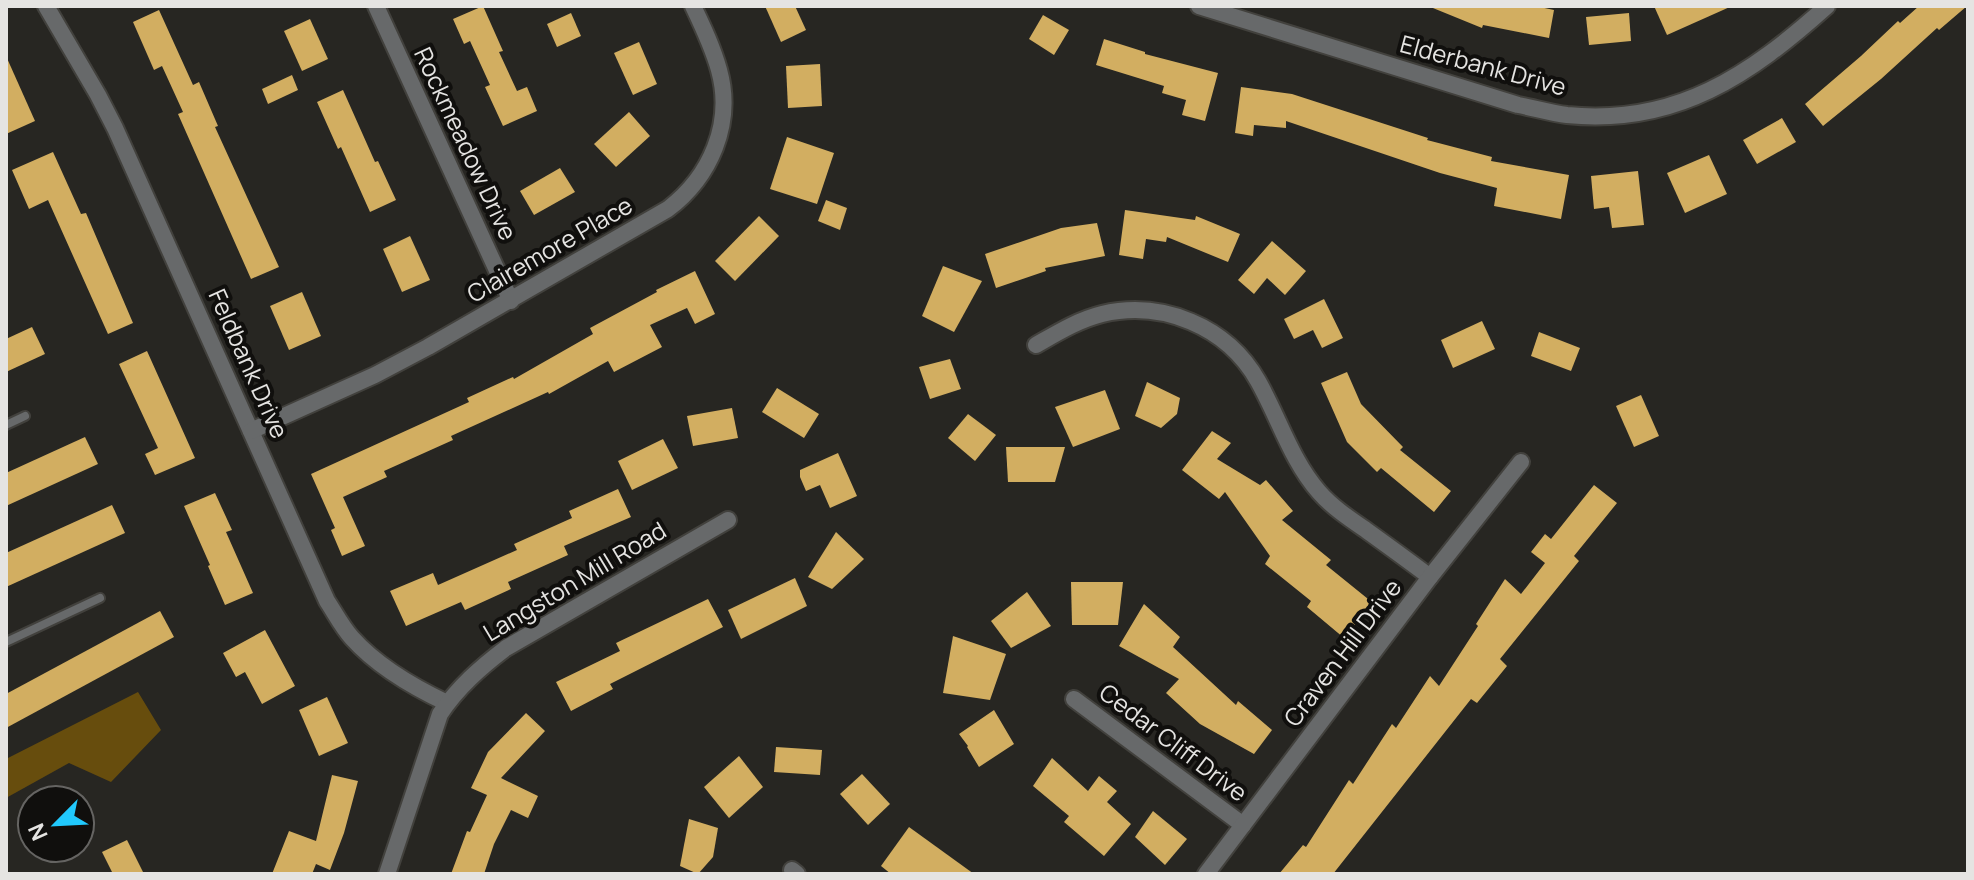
<svg xmlns="http://www.w3.org/2000/svg" width="1974" height="880" font-family="Manrope,sans-serif">
<rect width="100%" height="100%" fill="#272622"/>
<polygon fill="#674d0d" points="138,692 161,730 111,782 69,763 6,798 6,759"/>
<g fill="#d2ae61">
<polygon points="483,6 503,51 499,52 517,91 527,87 537,111 503,126 485,87 490,85 470,41 464,44 453,19"/>
<polygon points="765,6 795,6 806,30 781,42"/>
<polygon points="1428,6 1535,6 1554,10 1549,38 1483,25 1482,28"/>
<polygon points="1654,6 1732,6 1667,35"/>
<polygon points="1919,6 1967,6 1939,30 1937,28 1881,79 1823,126 1805,104 1861,56 1898,21 1900,23"/>
<polygon points="159,10 193,85 199,82 218,126 215,127 279,267 251,279 178,114 183,112 162,66 154,70 133,22"/>
<polygon points="571,13 581,36 557,47 547,24"/>
<polygon points="1629,13 1631,41 1589,45 1586,17"/>
<polygon points="1043,15 1069,30 1054,55 1029,39"/>
<polygon points="310,19 328,59 302,71 284,31"/>
<polygon points="1104,39 1145,52 1145,54 1218,73 1205,121 1182,115 1186,100 1162,93 1164,86 1096,65"/>
<polygon points="639,42 657,84 633,95 614,53"/>
<polygon points="6,56 35,121 6,134"/>
<polygon points="820,64 822,106 788,108 786,66"/>
<polygon points="292,75 298,90 268,104 262,89"/>
<polygon points="1241,87 1292,94 1428,138 1427,140 1492,157 1491,161 1569,175 1561,219 1494,206 1497,188 1440,173 1286,121 1286,128 1254,125 1253,136 1235,133"/>
<polygon points="343,90 375,162 378,161 396,200 370,212 341,147 338,149 317,102"/>
<polygon points="629,112 650,136 616,167 594,144"/>
<polygon points="1782,118 1796,142 1757,164 1743,140"/>
<polygon points="787,137 834,153 817,204 770,189"/>
<polygon points="53,152 81,214 86,213 133,323 108,334 48,200 29,209 12,170"/>
<polygon points="1709,155 1727,194 1685,213 1667,173"/>
<polygon points="560,168 575,192 534,215 520,191"/>
<polygon points="1638,171 1644,225 1612,228 1609,207 1594,209 1591,176"/>
<polygon points="826,200 847,208 840,230 818,221"/>
<polygon points="1125,210 1195,220 1196,216 1240,234 1228,262 1167,237 1166,242 1146,239 1143,259 1119,255"/>
<polygon points="759,216 779,236 735,281 715,261"/>
<polygon points="1097,223 1105,256 1045,268 1046,271 996,288 985,254 1061,228"/>
<polygon points="410,236 430,280 402,292 383,249"/>
<polygon points="1272,241 1306,271 1285,295 1267,278 1254,294 1238,280"/>
<polygon points="943,266 982,281 954,332 922,316"/>
<polygon points="695,271 715,314 695,324 687,308 650,325 662,347 614,372 608,361 549,394 548,392 451,436 453,440 384,471 387,477 343,497 365,546 342,556 331,530 335,528 311,474 469,402 467,398 513,377 514,379 593,334 590,328 657,292 656,290"/>
<polygon points="302,292 321,336 289,350 270,306"/>
<polygon points="1324,299 1343,338 1322,348 1313,330 1294,339 1284,319"/>
<polygon points="1482,321 1495,349 1453,368 1441,340"/>
<polygon points="32,327 45,354 6,372 6,339"/>
<polygon points="1539,332 1580,348 1571,371 1531,356"/>
<polygon points="147,351 195,458 155,475 145,454 158,448 119,364"/>
<polygon points="950,359 961,389 930,399 919,367"/>
<polygon points="1347,372 1361,404 1403,447 1400,450 1451,491 1434,512 1381,468 1377,472 1347,442 1321,383"/>
<polygon points="1147,382 1180,398 1177,414 1161,428 1135,416"/>
<polygon points="777,388 819,414 804,438 762,412"/>
<polygon points="1105,390 1120,429 1073,447 1055,407"/>
<polygon points="1641,395 1659,436 1634,447 1616,406"/>
<polygon points="732,408 738,438 693,446 687,416"/>
<polygon points="968,414 996,435 975,461 948,438"/>
<polygon points="1212,431 1231,443 1217,459 1260,485 1266,480 1293,511 1282,520 1331,560 1326,565 1373,603 1344,638 1307,607 1311,601 1265,564 1270,556 1225,492 1219,499 1182,470"/>
<polygon points="85,437 98,464 6,506 6,473"/>
<polygon points="663,439 678,468 632,490 618,461"/>
<polygon points="1006,447 1065,447 1055,482 1008,482"/>
<polygon points="838,453 857,496 830,508 820,485 806,491 800,477 800,470"/>
<polygon points="1594,485 1617,503 1574,556 1579,561 1500,659 1507,666 1477,703 1471,699 1333,874 1279,874 1303,845 1306,847 1349,780 1353,784 1392,724 1396,728 1430,676 1439,686 1478,626 1476,624 1505,579 1521,594 1545,563 1531,552 1545,534 1551,539"/>
<polygon points="618,489 631,517 564,546 568,555 508,582 511,589 465,610 461,602 406,626 390,591 433,573 438,585 517,550 514,544 572,518 569,511"/>
<polygon points="215,493 232,530 226,532 253,593 225,605 208,566 210,565 184,506"/>
<polygon points="112,505 125,533 6,587 6,553"/>
<polygon points="836,532 864,559 832,589 808,577"/>
<polygon points="795,578 807,606 741,639 728,610"/>
<polygon points="1071,582 1123,582 1118,625 1072,625"/>
<polygon points="1027,592 1051,626 1011,648 991,621"/>
<polygon points="708,599 723,627 610,684 613,689 571,711 556,682 620,651 616,643"/>
<polygon points="1144,604 1180,637 1173,647 1236,705 1238,701 1272,730 1254,754 1200,724 1166,693 1179,679 1119,646"/>
<polygon points="160,611 174,637 6,728 6,694"/>
<polygon points="265,630 295,686 262,704 245,672 236,677 223,653"/>
<polygon points="953,636 1006,654 990,700 943,693"/>
<polygon points="327,697 348,743 319,756 299,710"/>
<polygon points="994,710 1014,744 979,767 967,747 968,746 959,734"/>
<polygon points="526,713 545,731 501,778 538,796 528,818 511,810 494,844 484,874 451,874 467,831 470,832 487,795 471,788 488,752"/>
<polygon points="776,747 822,750 820,775 774,772"/>
<polygon points="739,756 763,787 729,818 704,787"/>
<polygon points="1052,758 1088,791 1099,776 1117,791 1107,802 1131,824 1104,856 1064,822 1069,816 1033,786"/>
<polygon points="862,774 890,804 868,825 840,794"/>
<polygon points="332,775 358,781 344,833 330,870 316,864 312,874 272,874 289,831 316,841"/>
<polygon points="1153,811 1187,839 1165,865 1135,837"/>
<polygon points="689,819 718,828 713,857 698,874 680,866"/>
<polygon points="909,827 974,874 891,874 881,866"/>
<polygon points="127,840 144,874 113,874 102,852"/>
</g>
<g fill="none" stroke-linecap="round" stroke-linejoin="round">
<defs>
<g id="lane">
<polyline points="6,425 25,416"/>
<polyline points="6,642 100,598"/>
</g>
<g id="street">
<path d="M46 6 98 95 115 128 327 601C335 613 342 627 352 638 378 667 413 687 447 703"/>
<polyline points="376,6 511,301"/>
<path d="M1199 6 1518 105C1534 108 1551 113 1567 115 1676 126 1750 75 1827 6"/>
<path d="M1036 345C1057 333 1078 320 1102 314 1162 300 1227 326 1258 381 1279 418 1291 460 1319 492 1332 507 1350 519 1366 530 1388 546 1409 561 1430 577"/>
<path d="M251 431 375 375 428 347 668 209C710 177 734 124 719 70 713 48 703 27 693 6"/>
<polyline points="1074,699 1243,825"/>
<polyline points="792,870 797,874"/>
<path d="M387 874 440 714C458 687 481 667 506 648L728 520"/>
<polyline points="1206,874 1430,577 1521,462"/>
</g>
</defs>
<use href="#lane" stroke="#42413d" stroke-width="12"/>
<use href="#street" stroke="#42413d" stroke-width="20"/>
<use href="#lane" stroke="#67696a" stroke-width="8"/>
<use href="#street" stroke="#67696a" stroke-width="16"/>
</g>
<g text-anchor="middle" stroke-width="8" stroke-linejoin="round" paint-order="stroke">
<g font-size="24" fill="#e5e4e2" stroke="#100f0d">
<text transform="translate(1483 66) rotate(15)" y="8">Elderbank Drive</text>
<text transform="translate(465 144) rotate(65)" y="8">Rockmeadow Drive</text>
<text transform="translate(550 250) rotate(-30)" y="8">Clairemore Place</text>
<text transform="translate(248 364) rotate(66)" y="8">Feldbank Drive</text>
<text transform="translate(575 582) rotate(-31)" y="8">Langston Mill Road</text>
<text transform="translate(1343 653) rotate(-53)" y="8">Craven Hill Drive</text>
<text transform="translate(1173 743) rotate(37)" y="8">Cedar Cliff Drive</text>
</g>
</g>
<rect width="1974" height="880" fill="none" stroke="#e5e4e2" stroke-width="16"/>
<g transform="translate(56 824) rotate(246)"><circle r="38" fill="#100f0d" stroke="#656462" stroke-width="2"/>
<path d="M0-6L14 30L0 20L-14 30Z" fill="#21c9fd"/>
<text y="-12" font-size="22" font-weight="bold" text-anchor="middle" fill="#e5e4e2">N</text>
</g>
</svg>
